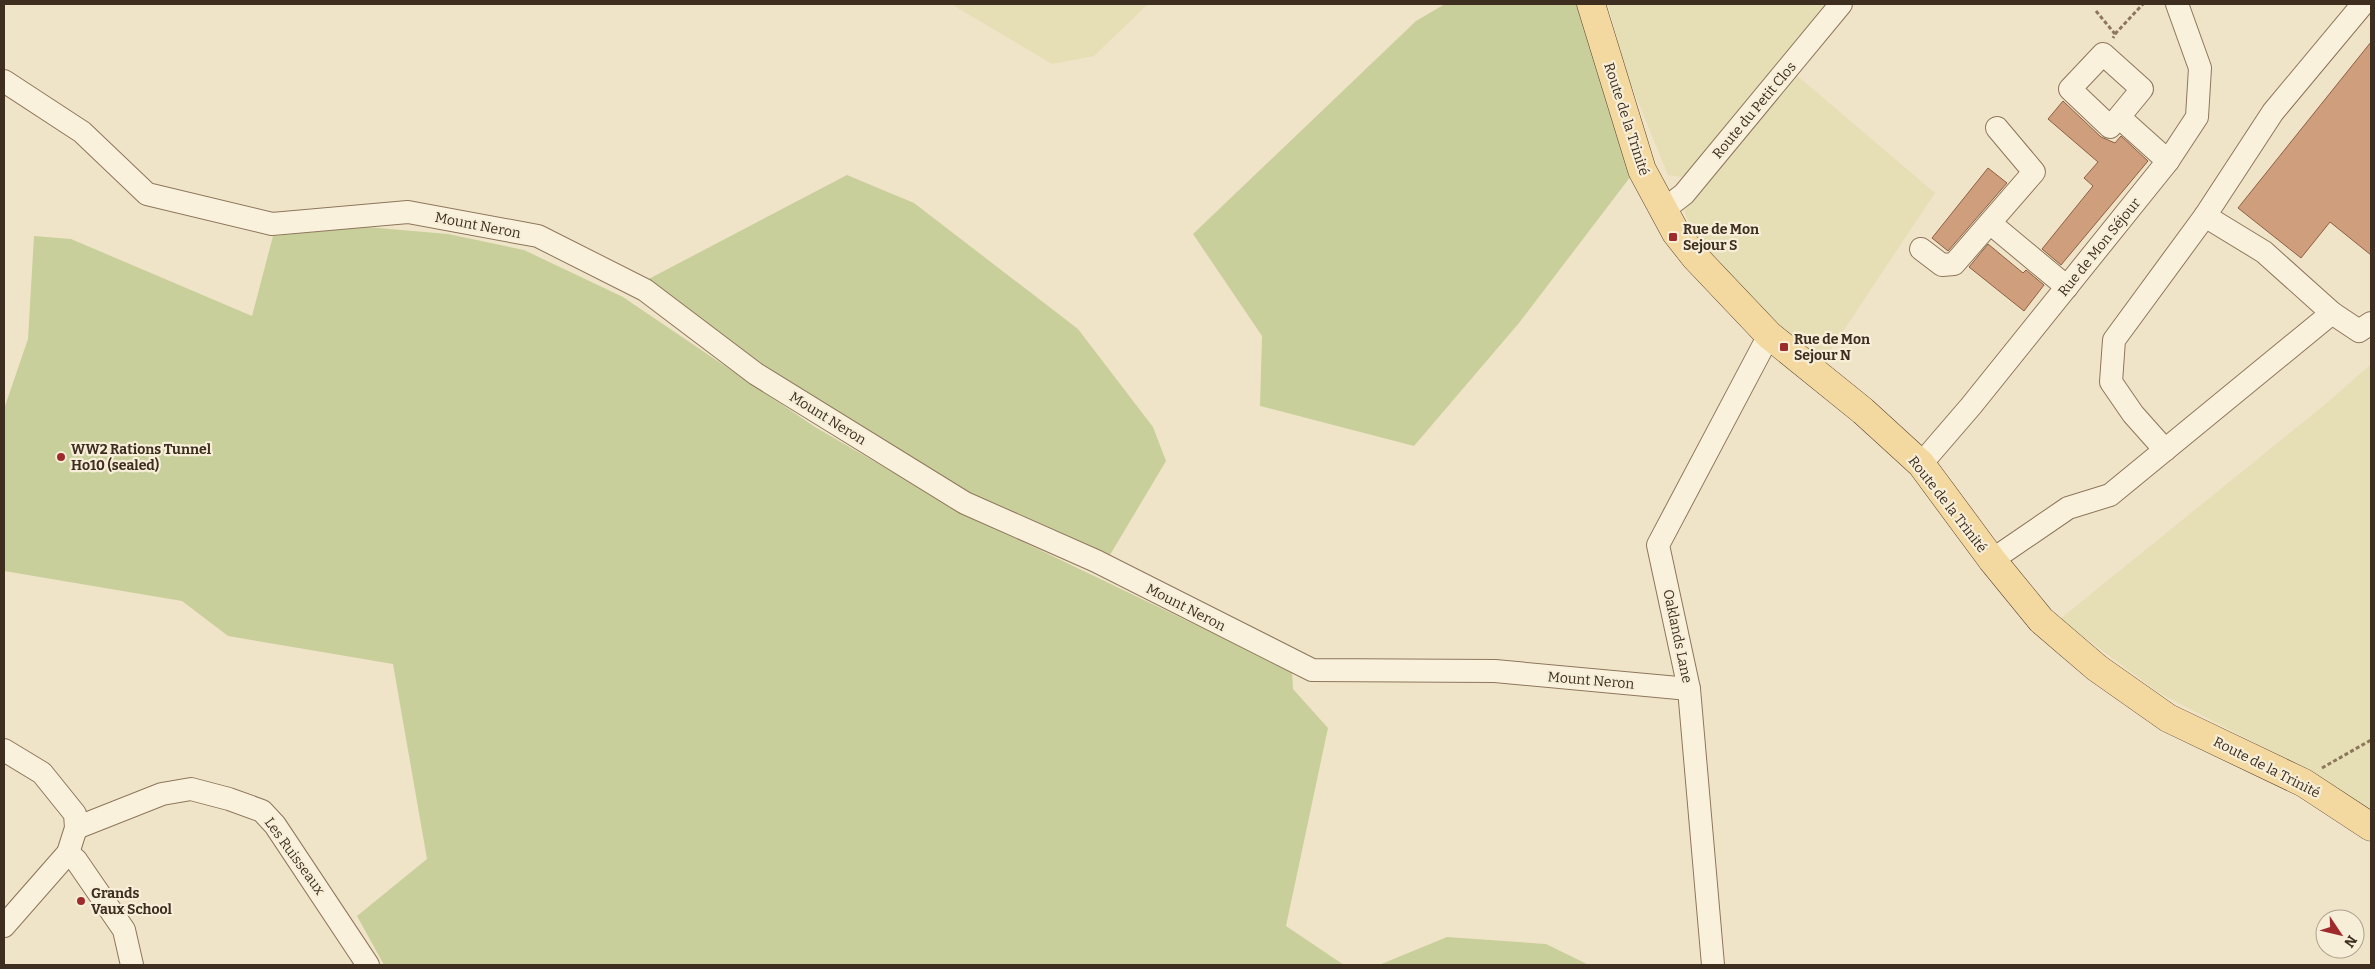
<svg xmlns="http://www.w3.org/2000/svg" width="2375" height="969" font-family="Bitter,serif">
<rect width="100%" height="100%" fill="#f0e4c8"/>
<g fill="#e6deb5">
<polygon points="951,4 1148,4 1094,56 1052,64"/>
<polygon points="1608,4 1825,4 1767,82 1686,178 1668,175 1625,70"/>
<polygon points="1794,73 1935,193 1822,363 1778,326 1692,231 1684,211"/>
<polygon points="2371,364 2371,812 2313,773 2159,693 2060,619 2328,402"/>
</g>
<g fill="#c9cf9b">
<polygon points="1445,4 1581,4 1631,176 1519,323 1414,446 1260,406 1262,336 1193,234 1416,21"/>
<polygon points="847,175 914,203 1078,329 1153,427 1166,461 1107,560 965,499 795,392 641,283"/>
<polygon points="367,227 448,234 524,250 623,297 815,427 965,514 1292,671 1293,689 1328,728 1286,926 1344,965 384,965 357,916 427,859 393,664 228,636 182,601 4,571 4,409 28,339 34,236 71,239 252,316 273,236"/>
<polygon points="1447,937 1546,944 1589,965 1379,965"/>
</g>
<g fill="#cf9f7d" stroke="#8d5f41">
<polygon points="2371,42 2371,255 2330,222 2301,258 2238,208"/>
<polygon points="2063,101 2101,137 2115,143 2121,136 2148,161 2061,265 2042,249 2093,186 2084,178 2098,162 2048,119"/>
<polygon points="1988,168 2007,183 1948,251 1932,238"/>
<polygon points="1988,244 2023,273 2026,270 2044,285 2024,311 1969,267"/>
</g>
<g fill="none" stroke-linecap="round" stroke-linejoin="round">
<defs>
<g id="minor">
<polyline points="4,81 82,132 147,194 272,224 408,212 538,236 645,290 756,374 965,503 1096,561 1312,670 1495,671 1689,689"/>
<polyline points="2119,117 2142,89 2103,54 2070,89 2110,127 2119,117 2168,161"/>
<polyline points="1662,211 1684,194 1841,4"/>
<polyline points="2205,216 2264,252 2332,313"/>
<polyline points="1990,223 2067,287"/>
<polyline points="1921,249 1942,265 1954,264 2034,172 1997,128"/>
<polyline points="2165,450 2133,414 2111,382 2114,340 2205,216 2273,112 2363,4"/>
<polyline points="1921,464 1971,406 2168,161 2197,117 2200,68 2177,4"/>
<polyline points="1992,560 2068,508 2110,495 2332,313 2359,331 2371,323"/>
<polyline points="4,750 42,773 75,814 76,828 68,853 4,926"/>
<polyline points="76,828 162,794 191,789 229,799 262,811 275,825 368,965"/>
<polyline points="68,853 76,860 124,930 132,965"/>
<polyline points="1713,965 1689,689 1658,545 1769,335"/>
</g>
<polyline id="major" points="1591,4 1642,170 1676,233 1695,257 1769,335 1863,411 1921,464 1992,560 2041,620 2097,668 2168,718 2304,783 2371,827"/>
</defs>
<use href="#minor" stroke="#8d765c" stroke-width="24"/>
<use href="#major" stroke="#5b4430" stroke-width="29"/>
<g stroke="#8d765c" stroke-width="3" stroke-dasharray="4 2.5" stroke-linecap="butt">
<polyline points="2096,11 2115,34 2113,38"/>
<polyline points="2115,34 2143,4"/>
<polyline points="2322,768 2371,740"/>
</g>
<use href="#minor" stroke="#faf1dc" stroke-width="22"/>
<use href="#major" stroke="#f3d9a0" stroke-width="28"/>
</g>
<g fill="#9e2a2b" stroke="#f7eed8" stroke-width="2">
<rect x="1668" y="232" width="10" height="10" rx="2.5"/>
<rect x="1779" y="342" width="10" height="10" rx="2.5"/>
<circle cx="61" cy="457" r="5"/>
<circle cx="81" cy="901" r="5"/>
</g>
<g text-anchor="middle" stroke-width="4.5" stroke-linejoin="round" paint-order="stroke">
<g font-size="14" fill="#3d2e20" stroke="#f7eed8">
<text transform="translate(1754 110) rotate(-50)" y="5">Route du Petit Clos</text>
<text transform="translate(1627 119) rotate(72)" y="5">Route de la Trinité</text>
<text transform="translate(478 225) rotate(11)" y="5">Mount Neron</text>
<text transform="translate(2099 247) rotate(-51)" y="5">Rue de Mon Séjour</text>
<text transform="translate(828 418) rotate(32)" y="5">Mount Neron</text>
<text transform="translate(1948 504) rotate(52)" y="5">Route de la Trinité</text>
<text transform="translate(1186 607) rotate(27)" y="5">Mount Neron</text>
<text transform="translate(1678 636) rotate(78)" y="5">Oaklands Lane</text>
<text transform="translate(1591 680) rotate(5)" y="5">Mount Neron</text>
<text transform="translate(2267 767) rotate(27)" y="5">Route de la Trinité</text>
<text transform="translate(295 856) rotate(54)" y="5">Les Ruisseaux</text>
</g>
<g font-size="14" font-weight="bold" fill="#3d2e20" stroke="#f7eed8" text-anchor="start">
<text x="1683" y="234">Rue de Mon<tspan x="1683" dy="16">Sejour S</tspan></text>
<text x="1794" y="344">Rue de Mon<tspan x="1794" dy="16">Sejour N</tspan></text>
<text x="71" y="454">WW2 Rations Tunnel<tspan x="71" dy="16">Ho10 (sealed)</tspan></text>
<text x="91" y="898">Grands<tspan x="91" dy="16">Vaux School</tspan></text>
</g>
</g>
<rect width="2375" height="969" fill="none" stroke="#3d2e20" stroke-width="10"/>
<g transform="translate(2340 934) rotate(125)"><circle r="24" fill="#f7eed8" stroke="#ada18e"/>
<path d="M0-4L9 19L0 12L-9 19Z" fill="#9e2a2b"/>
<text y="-8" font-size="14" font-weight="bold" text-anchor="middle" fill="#3d2e20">N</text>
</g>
</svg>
